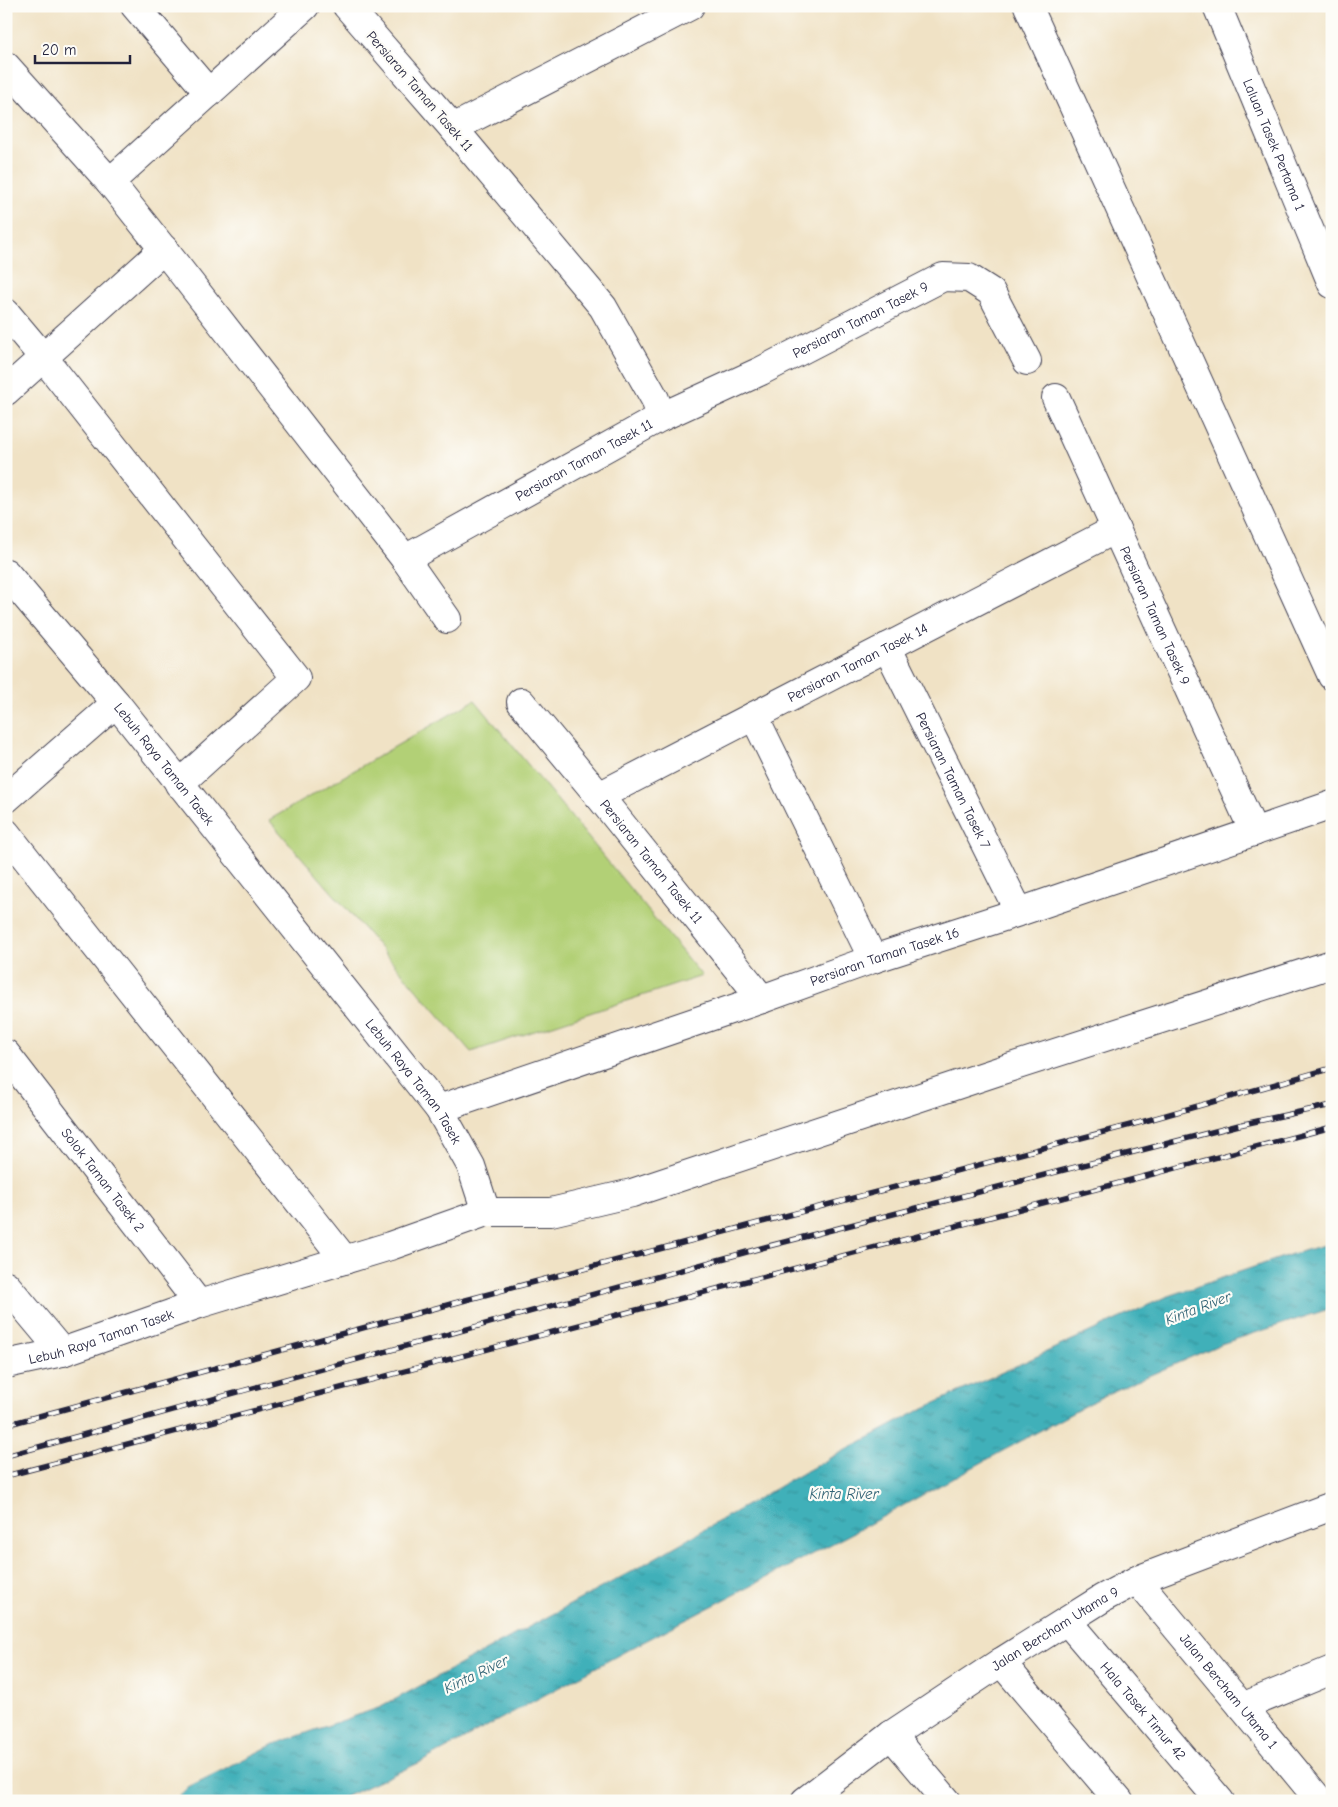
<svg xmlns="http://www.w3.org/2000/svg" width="1338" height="1807" font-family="'Comic Neue',sans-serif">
<defs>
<pattern id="water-ripples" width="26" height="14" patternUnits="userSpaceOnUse" patternTransform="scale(1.25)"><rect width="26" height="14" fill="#40b0b9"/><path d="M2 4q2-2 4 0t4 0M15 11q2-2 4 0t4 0" fill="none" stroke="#358f98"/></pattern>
</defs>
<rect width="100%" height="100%" fill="#fdfcf7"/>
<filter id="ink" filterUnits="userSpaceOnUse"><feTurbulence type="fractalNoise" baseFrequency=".02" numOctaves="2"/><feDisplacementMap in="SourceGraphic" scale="10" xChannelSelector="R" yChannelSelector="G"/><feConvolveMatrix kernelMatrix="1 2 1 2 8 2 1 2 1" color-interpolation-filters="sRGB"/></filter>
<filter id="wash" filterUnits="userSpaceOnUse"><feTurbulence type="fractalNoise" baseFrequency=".0096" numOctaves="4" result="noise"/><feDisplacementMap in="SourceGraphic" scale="20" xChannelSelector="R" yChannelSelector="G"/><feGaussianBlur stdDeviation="1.12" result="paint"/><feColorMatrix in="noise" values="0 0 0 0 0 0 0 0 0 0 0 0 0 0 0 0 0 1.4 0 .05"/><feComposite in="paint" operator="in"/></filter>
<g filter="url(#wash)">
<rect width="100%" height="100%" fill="#f0e2c5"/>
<polygon fill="#b2d076" stroke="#6a7958" points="475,700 702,976 471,1052 269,820"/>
<polygon fill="url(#water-ripples)" stroke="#31697a" points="1332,1243 1332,1308 1221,1344 1107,1394 862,1528 626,1651 423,1761 336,1801 175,1801 188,1787 272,1745 381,1707 634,1570 799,1475 922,1409 1166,1297 1292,1254"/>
</g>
<g filter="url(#ink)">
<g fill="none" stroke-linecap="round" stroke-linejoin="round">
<defs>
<g id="minor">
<polyline points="135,6 209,93"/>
<polyline points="1028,6 1332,676"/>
<path id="s1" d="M1217 6 1332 284"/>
<path id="s2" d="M6 66 110 182 176 265 405 559 661 417 655 399 603 307 453 128 347 6"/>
<polyline points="453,128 690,6"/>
<polyline points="110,182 305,6"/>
<polyline points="6,313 43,357 296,678 179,784"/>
<polyline points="6,391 164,249"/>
<path id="s3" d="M1056 398 1254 832"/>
<path id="s4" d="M661 417 761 371 943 277 969 278 991 292 1027 361"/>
<polyline points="405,559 447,619"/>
<path id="s5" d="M6 573 116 703 439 1109 471 1166 486 1212"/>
<path id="s6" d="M887 647 1019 912"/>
<path id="s7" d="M521 702 599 796 762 999"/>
<polyline points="754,716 873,959"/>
<path id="s8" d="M599 796 1116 529"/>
<polyline points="6,799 116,703"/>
<polyline points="6,833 345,1260"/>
<path id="s9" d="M6 1054 199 1304"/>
<path id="s10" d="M439 1109 762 999 873 959 1019 912 1332 805"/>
<polyline points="6,1285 62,1352"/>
<path id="s11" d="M6 1364 62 1352 199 1304 390 1246 486 1212H551L632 1193 1002 1070 1332 964"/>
<path id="s12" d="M1137 1580 1320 1801"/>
<path id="s13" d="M1067 1621 1220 1801"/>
<polyline points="1001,1662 1119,1801"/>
<polyline points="1242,1707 1332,1670"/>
<polyline points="891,1735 947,1801"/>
<path id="s14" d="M805 1801 891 1735 1001 1662 1103 1598 1137 1580 1332 1506"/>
</g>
</defs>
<use href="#minor" stroke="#413f50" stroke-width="30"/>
<use href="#minor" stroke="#fff" stroke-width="28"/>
<defs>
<g id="rail">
<polyline points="6,1425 462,1301 1138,1123 1332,1068"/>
<polyline points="6,1456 765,1247 1239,1125 1332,1105"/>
<polyline points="6,1476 1332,1127"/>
</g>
</defs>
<use href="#rail" stroke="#22223b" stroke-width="5.5"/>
<use href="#rail" stroke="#fdfcf7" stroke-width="4" stroke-dasharray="11" stroke-linecap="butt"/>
</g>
</g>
<g text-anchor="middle" stroke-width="4.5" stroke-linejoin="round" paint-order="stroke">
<g font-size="14" fill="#22223b" stroke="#fdfcf7">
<text transform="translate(420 91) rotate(49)" y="5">Persiaran Taman Tasek 11</text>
<text dy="5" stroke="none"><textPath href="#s1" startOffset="150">Laluan Tasek Pertama 1</textPath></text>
<text dy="5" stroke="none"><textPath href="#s4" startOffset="222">Persiaran Taman Tasek 9</textPath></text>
<text dy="5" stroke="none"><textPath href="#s2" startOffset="839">Persiaran Taman Tasek 11</textPath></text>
<text dy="5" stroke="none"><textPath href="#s3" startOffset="239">Persiaran Taman Tasek 9</textPath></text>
<text dy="5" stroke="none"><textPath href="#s8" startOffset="291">Persiaran Taman Tasek 14</textPath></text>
<text dy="5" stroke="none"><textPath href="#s5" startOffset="248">Lebuh Raya Taman Tasek</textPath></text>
<text dy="5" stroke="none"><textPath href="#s6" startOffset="149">Persiaran Taman Tasek 7</textPath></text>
<text dy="5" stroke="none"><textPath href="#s7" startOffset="206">Persiaran Taman Tasek 11</textPath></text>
<text dy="5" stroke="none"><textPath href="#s10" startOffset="471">Persiaran Taman Tasek 16</textPath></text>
<text dy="5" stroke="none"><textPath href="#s5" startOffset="652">Lebuh Raya Taman Tasek</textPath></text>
<text dy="5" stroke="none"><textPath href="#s9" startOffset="159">Solok Taman Tasek 2</textPath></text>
<text dy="5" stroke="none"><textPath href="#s11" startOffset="99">Lebuh Raya Taman Tasek</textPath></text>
<text dy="5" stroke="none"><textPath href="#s14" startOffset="304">Jalan Bercham Utama 9</textPath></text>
<text dy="5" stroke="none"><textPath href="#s12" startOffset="144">Jalan Bercham Utama 1</textPath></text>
<text dy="5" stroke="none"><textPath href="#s13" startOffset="118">Hala Tasek Timur 42</textPath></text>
</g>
<g font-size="15" font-style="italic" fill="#306274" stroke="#fdfcf7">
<text transform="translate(1198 1308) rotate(-21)" y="5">Kinta River</text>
<text x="844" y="1499">Kinta River</text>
<text transform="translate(476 1674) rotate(-26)" y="5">Kinta River</text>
</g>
</g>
<rect width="1338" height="1807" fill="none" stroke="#fdfcf7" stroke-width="25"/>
<path d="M35 55v8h95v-8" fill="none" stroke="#22223b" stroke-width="2.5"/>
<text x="42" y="55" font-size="15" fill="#22223b" stroke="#fdfcf7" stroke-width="4" paint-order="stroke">20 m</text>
</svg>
